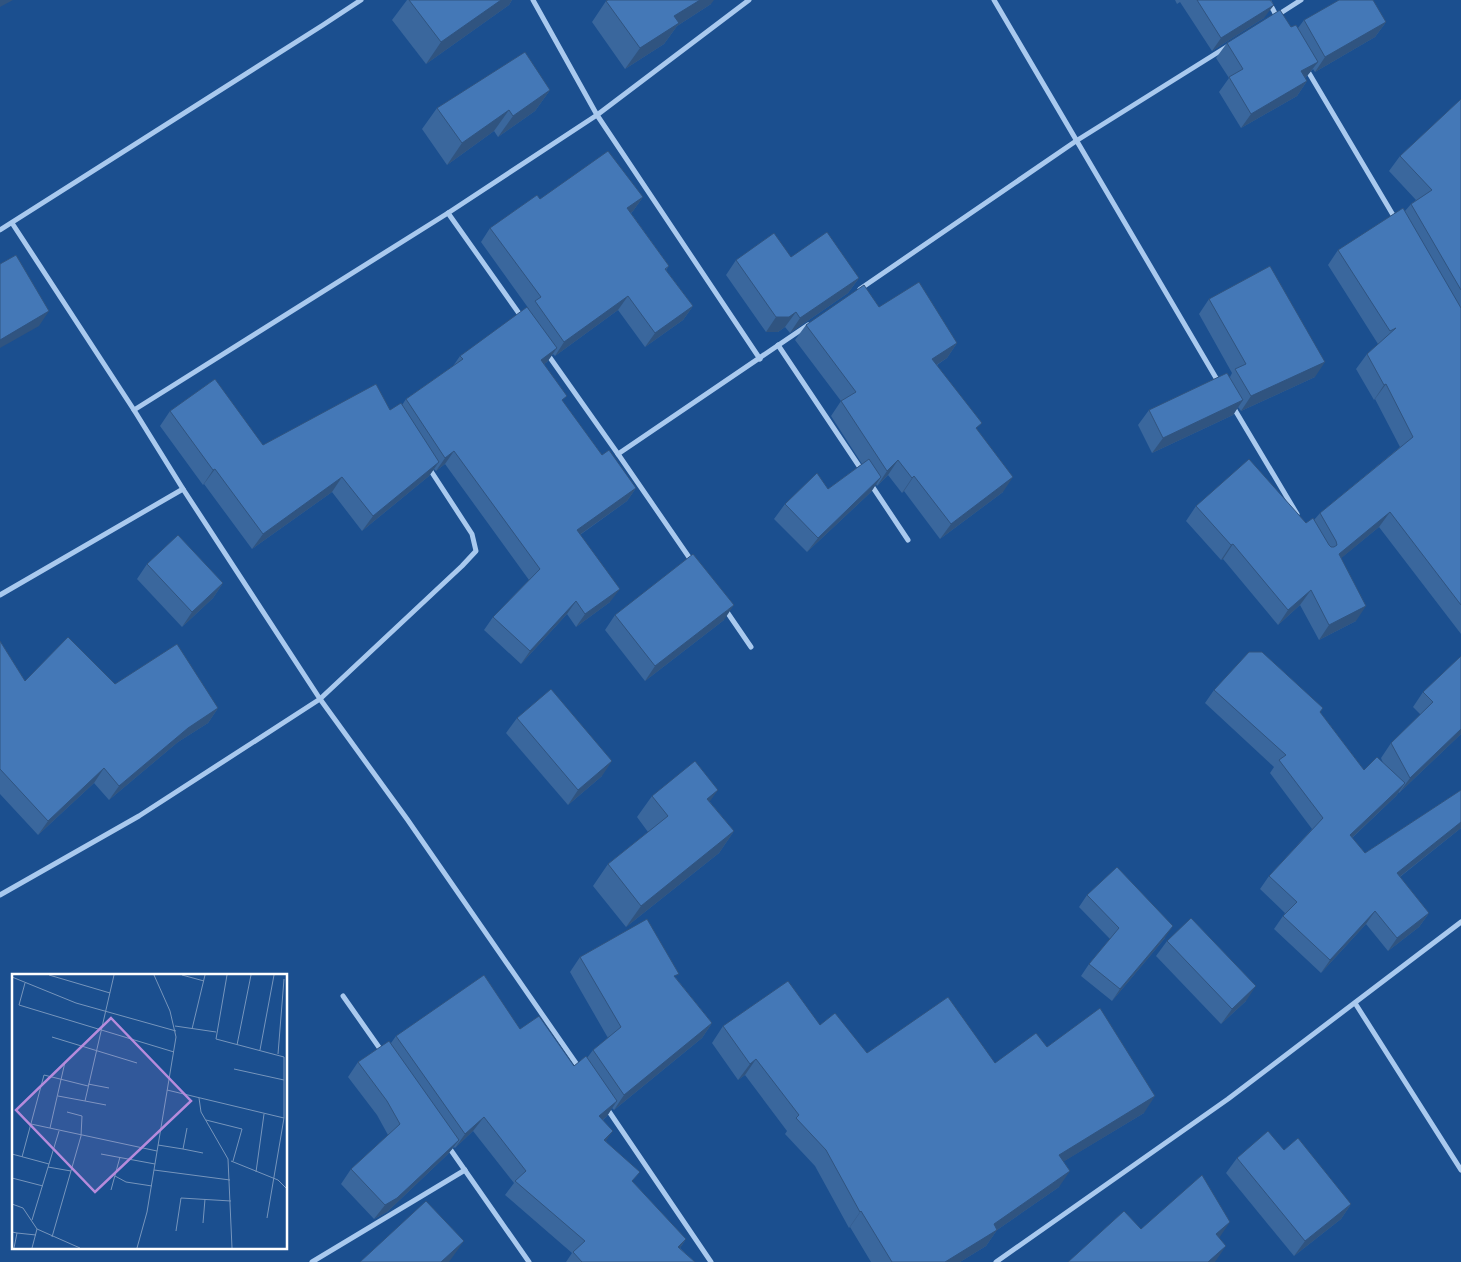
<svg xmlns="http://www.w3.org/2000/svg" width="1461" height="1262" font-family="Poppins,sans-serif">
<rect width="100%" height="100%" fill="#1b4f8f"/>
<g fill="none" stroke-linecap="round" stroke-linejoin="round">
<g stroke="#a9c9ee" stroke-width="5">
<polyline points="533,0 597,115 760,359"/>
<polyline points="994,0 1219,383"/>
<polyline points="1268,0 1277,17"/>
<polyline points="1276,16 1301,0"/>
<polyline points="1306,68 1396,220"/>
<polyline points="448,213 523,319"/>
<polyline points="12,223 134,410 183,489 320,699 407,819 580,1069"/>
<polyline points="0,230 323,25 361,0"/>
<polyline points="860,289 1076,141 1228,46"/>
<polyline points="778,345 863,472"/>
<polyline points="546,352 618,454 808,325"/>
<polyline points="1232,405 1297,514"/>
<polyline points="134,410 448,213 597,115 749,0"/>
<polyline points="618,454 693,563"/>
<polyline points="870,483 908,540"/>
<polyline points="0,595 183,489"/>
<polyline points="725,609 751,647"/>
<polyline points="0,895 139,816 320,699 462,566 476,551 472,534 429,468"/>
<polyline points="343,996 383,1053"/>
<polyline points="1355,1003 1461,1170"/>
<polyline points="606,1107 711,1262"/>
<polyline points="448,1146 529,1262"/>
<polyline points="312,1262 465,1170"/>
<polyline points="996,1262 1228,1099 1461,922"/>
</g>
</g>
<g fill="#3a679d">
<polygon points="407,0 512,0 509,5 426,64 392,20"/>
<polygon points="1175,0 1270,0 1264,18 1212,51 1180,2 1177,4"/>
<polygon points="606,1 711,4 677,26 664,44 625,69 592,22"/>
<polygon points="1304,20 1386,22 1375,37 1315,72 1313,69 1307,76 1305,78 1307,81 1297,96 1241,128 1219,92 1229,78 1216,58 1227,43 1298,28"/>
<polygon points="550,90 535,111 498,137 494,131 447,165 422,129 437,108"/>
<polygon points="1461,99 1461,634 1379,527 1341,558 1356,621 1319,640 1300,605 1278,625 1223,559 1221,560 1186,521 1196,506 1306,523 1314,520 1320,513 1400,447 1375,399 1374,400 1356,369 1367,354 1378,344 1328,265 1338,250 1405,211 1411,204 1416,200 1389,171 1400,156"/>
<polygon points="643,197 633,211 631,213 669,266 666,270 693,306 683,320 645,347 618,310 555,356 553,354 547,362 544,364 563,402 602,455 636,488 627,501 580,535 610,602 576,627 567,614 521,664 484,630 493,617 529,580 445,464 436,471 434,469 429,476 362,531 332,492 252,549 204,484 203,485 160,426 170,411 263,445 390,410 402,405 406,399 453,366 460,356 529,309 481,242 490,228 540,199"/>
<polygon points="791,257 859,278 848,293 790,333 785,327 778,332 766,332 726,275 736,260"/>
<polygon points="1209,299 1315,377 1241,411 1238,407 1233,415 1152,453 1138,425 1149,410 1230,377 1232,373 1199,314"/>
<polygon points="879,307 957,343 947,358 937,365 977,430 1003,492 940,539 904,491 902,493 888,475 877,486 876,484 871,492 807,552 774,519 785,504 828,489 862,464 831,416 841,401 795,340 806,325"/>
<polygon points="147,564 223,583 213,598 182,627 137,579"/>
<polygon points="615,615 724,620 645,681 605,630"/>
<polygon points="0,641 25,681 115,684 218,708 208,723 178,742 109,800 94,783 38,835 0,794"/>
<polygon points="1461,656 1461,734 1399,793 1399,792 1396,796 1352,838 1365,853 1461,790 1461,828 1400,877 1429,913 1419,927 1388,951 1366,924 1321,973 1274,929 1285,913 1260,889 1269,876 1312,829 1270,773 1274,767 1205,703 1214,690 1320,712 1364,770 1383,763 1381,758 1391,743 1421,715 1413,707 1423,692"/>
<polygon points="517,718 602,776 568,805 506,733"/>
<polygon points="652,796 710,802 734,831 719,853 626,927 593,886 608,864 648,832 637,817"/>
<polygon points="1087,895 1165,938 1112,1001 1081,976 1089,964 1110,939 1079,907"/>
<polygon points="1167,941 1246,1001 1221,1024 1156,956"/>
<polygon points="580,957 676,978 712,1023 702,1038 614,1110 612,1108 607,1116 603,1120 606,1141 633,1182 686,1239 680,1248 695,1262 566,1262 572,1253 505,1195 514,1183 473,1131 455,1148 454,1147 448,1154 387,1212 374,1219 341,1184 351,1169 388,1135 377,1115 348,1077 358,1062 391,1043 396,1036 520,1029 574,1066 587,1058 593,1050 608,1038 570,972"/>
<polygon points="820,1025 867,1053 995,1063 1047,1047 1144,1113 1064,1161 1059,1187 997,1230 986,1246 960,1262 871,1262 850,1227 849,1228 815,1166 785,1134 787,1131 745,1075 738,1080 712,1043 723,1026"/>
<polygon points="1284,1150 1351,1204 1341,1219 1294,1256 1226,1173 1237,1158"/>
</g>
<g fill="#305480">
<polygon points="0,0 13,0 0,7"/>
<polygon points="501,0 512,0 509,5 426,64 441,42"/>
<polygon points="700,0 714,0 711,4 677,26 664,44 625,69 640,48 674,16"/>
<polygon points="1274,5 1264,18 1212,51 1221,38"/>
<polygon points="1386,22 1375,37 1315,72 1325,57"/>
<polygon points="1318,62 1307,76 1291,86 1301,71"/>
<polygon points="1307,81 1297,96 1241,128 1251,114"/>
<polygon points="550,90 535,111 498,137 513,116"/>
<polygon points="509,110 494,131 447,165 462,143"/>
<polygon points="643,197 633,211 617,222 627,208"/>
<polygon points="859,278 848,293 790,333 800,318"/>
<polygon points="628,296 618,310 555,356 564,342"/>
<polygon points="693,306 683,320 645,347 655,333"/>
<polygon points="49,311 39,326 0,348 0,340"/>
<polygon points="796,312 785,327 778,332 766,332 776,317"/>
<polygon points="957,343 947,358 922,374 932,359"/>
<polygon points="557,348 547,362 531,373 541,360"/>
<polygon points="1325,362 1315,377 1241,411 1251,396"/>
<polygon points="1386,384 1375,399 1374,400 1384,385"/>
<polygon points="1243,400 1233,415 1152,453 1163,438"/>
<polygon points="454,451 445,464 436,471 445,458"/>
<polygon points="898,460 888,475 877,486 887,471"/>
<polygon points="439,462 429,476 362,531 373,516"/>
<polygon points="215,469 204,484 203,485 213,470"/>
<polygon points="914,476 904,491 902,493 912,478"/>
<polygon points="342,477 332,492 252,549 263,534"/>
<polygon points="881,477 871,492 807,552 818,538"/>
<polygon points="1013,477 1003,492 940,539 951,524"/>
<polygon points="636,488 627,501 568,543 577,530"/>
<polygon points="1390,512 1379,527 1328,569 1339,554"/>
<polygon points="1233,544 1223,559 1221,560 1231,545"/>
<polygon points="223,583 213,598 182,627 192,612"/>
<polygon points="620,589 610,602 576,627 585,614"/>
<polygon points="1311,590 1300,605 1278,625 1288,610"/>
<polygon points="576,601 567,614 521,664 530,651"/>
<polygon points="734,605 724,620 645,681 655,666"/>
<polygon points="1366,606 1356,621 1319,640 1329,625"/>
<polygon points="218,708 208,723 178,742 109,800 119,786 188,728"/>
<polygon points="1461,729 1461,734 1399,793 1410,778"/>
<polygon points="612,761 602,776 568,805 578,790"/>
<polygon points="104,768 94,783 38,835 48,821"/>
<polygon points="1405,783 1396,796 1341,848 1350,835"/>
<polygon points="718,790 703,811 707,799"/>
<polygon points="1461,822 1461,828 1388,886 1397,873"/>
<polygon points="734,831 719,853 626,927 641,906"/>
<polygon points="1375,911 1366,924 1321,973 1330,960"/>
<polygon points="1429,913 1419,927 1388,951 1397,938"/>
<polygon points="1173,926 1165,938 1112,1001 1120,989"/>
<polygon points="1256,986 1246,1001 1221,1024 1232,1009"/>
<polygon points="712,1023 702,1038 614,1110 624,1095"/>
<polygon points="756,1059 745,1075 738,1080 750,1064"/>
<polygon points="1155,1096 1144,1113 1048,1171 1059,1155"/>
<polygon points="617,1101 607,1116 589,1131 599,1116"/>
<polygon points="484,1117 473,1131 455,1148 465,1134"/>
<polygon points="613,1131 603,1145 604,1140"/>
<polygon points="459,1140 448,1154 387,1212 374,1219 385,1205"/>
<polygon points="1070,1171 1059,1187 997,1230 986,1246 960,1262 945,1262 994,1224"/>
<polygon points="1351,1204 1341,1219 1294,1256 1305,1241"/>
<polygon points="861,1211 850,1227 849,1228 860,1212"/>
<polygon points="1230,1222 1217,1241 1216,1234"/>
<polygon points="686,1239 676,1254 678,1247"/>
<polygon points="464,1241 449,1262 441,1262"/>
<polygon points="1226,1246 1215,1262 1208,1262"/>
</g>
<g fill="#4478b7" stroke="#305480">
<polygon points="409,0 501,0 441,42"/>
<polygon points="608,0 700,0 674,16 679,23 640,48 606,1"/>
<polygon points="1197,0 1270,0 1274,5 1221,38"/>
<polygon points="1339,0 1373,0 1386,22 1325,57 1304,20"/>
<polygon points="1280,10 1291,27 1296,25 1318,62 1301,71 1307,81 1251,114 1229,77 1243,69 1227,43"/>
<polygon points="525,52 550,90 513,116 509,110 462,143 437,108"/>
<polygon points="1461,99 1461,290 1411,204 1432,190 1400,156"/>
<polygon points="608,151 643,197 627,208 669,266 665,269 693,306 655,333 628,296 564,342 535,301 541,297 490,228 537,195 540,199"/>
<polygon points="1403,208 1461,308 1461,605 1390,512 1339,554 1366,606 1329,625 1311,590 1288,610 1233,544 1231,545 1196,506 1249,459 1306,523 1313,518 1329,545 1331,547 1334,547 1337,545 1336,541 1320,513 1413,437 1386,384 1384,385 1367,354 1396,328 1390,331 1338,250"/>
<polygon points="827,232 859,278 800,318 796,312 789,317 776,317 736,260 774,233 791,257"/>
<polygon points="16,255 49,311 0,340 0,264"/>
<polygon points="1270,266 1325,362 1251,396 1235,369 1246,364 1209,299"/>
<polygon points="919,282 957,343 932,359 982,423 976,428 1013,477 951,524 914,476 912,478 898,460 887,471 841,401 856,392 806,325 864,285 879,307"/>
<polygon points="527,307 557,348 541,360 567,396 562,400 602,455 609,450 636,488 577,530 620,589 585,614 576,601 530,651 493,617 540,569 454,451 445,458 406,399 463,359 460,356"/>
<polygon points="1227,373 1243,400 1163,438 1149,410"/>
<polygon points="215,379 263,445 376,384 390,410 401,403 439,462 373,516 342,477 263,534 215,469 213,470 170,411"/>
<polygon points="869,459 881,477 818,538 785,504 817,473 828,489"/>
<polygon points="178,535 223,583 192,612 147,564"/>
<polygon points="693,554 734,605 655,666 615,615"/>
<polygon points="68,637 115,684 177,644 218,708 188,728 119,786 104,768 48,821 0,769 0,641 25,681"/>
<polygon points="1249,652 1262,652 1323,708 1320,712 1364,770 1377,757 1405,783 1350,835 1365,853 1461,790 1461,822 1397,873 1429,913 1397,938 1375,911 1330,960 1283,916 1297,902 1269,876 1323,818 1279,760 1286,755 1214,690"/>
<polygon points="1461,656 1461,729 1410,778 1391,743 1433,702 1423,692"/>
<polygon points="551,689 612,761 578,790 517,718"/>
<polygon points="695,761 718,790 707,799 734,831 641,906 608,864 668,816 652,796"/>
<polygon points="1117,867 1173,926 1120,989 1089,964 1119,928 1087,895"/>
<polygon points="1191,918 1256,986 1232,1009 1167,941"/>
<polygon points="647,919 679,974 674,976 712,1023 624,1095 593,1050 621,1027 580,957"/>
<polygon points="484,975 520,1029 539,1016 574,1066 586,1056 617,1101 599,1116 613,1131 604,1140 640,1172 632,1181 686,1239 678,1247 695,1262 582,1262 573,1252 585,1241 515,1181 526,1171 484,1117 465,1134 396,1036"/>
<polygon points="788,981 820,1025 835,1013 867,1053 948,997 995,1063 1036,1033 1047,1047 1100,1008 1155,1096 1059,1155 1070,1171 994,1224 997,1230 945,1262 892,1262 861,1211 860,1212 826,1150 796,1118 799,1115 756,1059 750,1064 723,1026"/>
<polygon points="389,1041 459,1140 397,1198 385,1205 351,1169 400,1124 387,1101 358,1062"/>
<polygon points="1268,1131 1284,1150 1298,1138 1351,1204 1305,1241 1237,1158"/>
<polygon points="1202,1175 1230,1222 1216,1234 1226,1246 1208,1262 1068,1262 1124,1211 1141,1229"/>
<polygon points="426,1201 464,1241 441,1262 360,1262"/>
</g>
<g transform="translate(12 974)">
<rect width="275" height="275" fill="#1b4f8f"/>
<path fill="none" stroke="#7695bc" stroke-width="1" d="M37 1 98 19M170 1 192 7M215 1 204 65 272 83V144L255 244M0 3 64 29 164 57M13 9 7 31 162 78M163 52 204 58M180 55 193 1M40 63 125 89M225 71 239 1M248 76 262 1M266 80 272 5M222 95 272 106M76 110 97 114M155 116 272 144M46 122 73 127 102 1M187 124 189 138 216 185 220 274M73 127 94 131M194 146 230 155 221 187M19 150 145 177M38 154 53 88M146 171 171 175 175 154M171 175 191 179M0 180 37 190M89 180 143 190M10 183 32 101 76 112M219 187 266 206 275 215M36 193 59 197M142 196 218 206M244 198 252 140M103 202 114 208 140 212M0 204 31 212M99 216 108 183M0 230 11 234 25 255 68 274M20 246 47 157M191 249 193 225M164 257 169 224 219 227M0 258 5 259 2 274M5 259 24 261M40 263 69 162 70 142 55 138M20 274 25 255M125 274 135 238 164 63 158 37 142 1"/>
<path fill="#b68bdc" fill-opacity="0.15" stroke="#b68bdc" stroke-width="2.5" d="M99 44 179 127 83 218 4 136Z"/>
<rect width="275" height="275" fill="none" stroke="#fff" stroke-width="2.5"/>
</g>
</svg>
